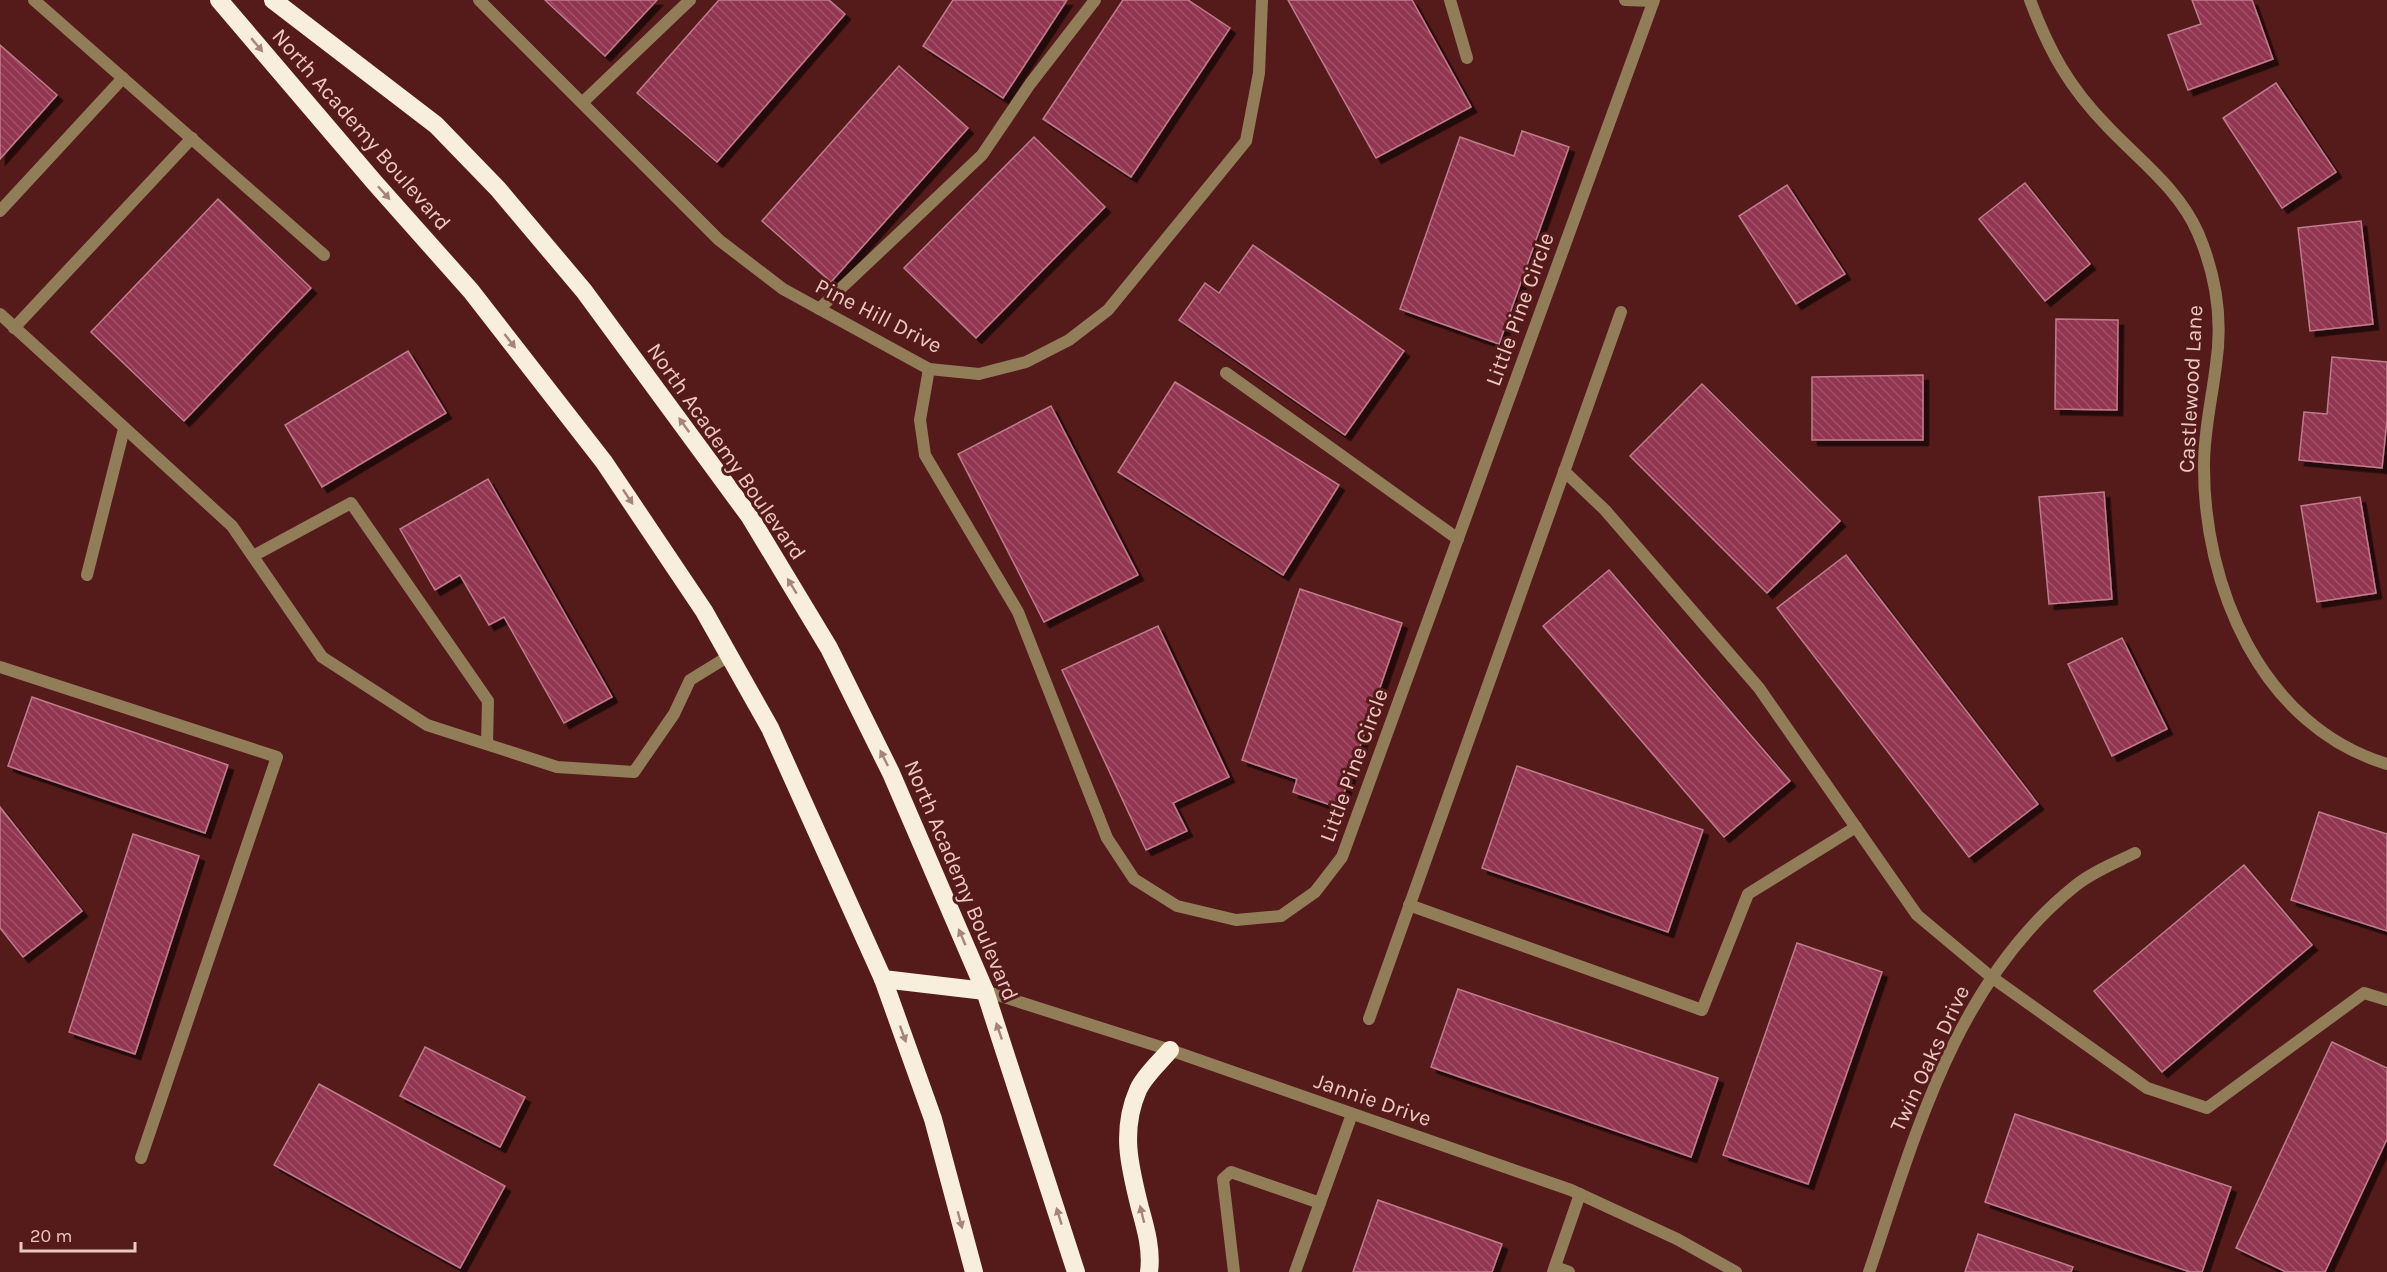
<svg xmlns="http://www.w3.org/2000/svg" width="2387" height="1272" font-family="Karla,sans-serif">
<defs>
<pattern id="building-back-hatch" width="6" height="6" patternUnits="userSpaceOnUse" patternTransform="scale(1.5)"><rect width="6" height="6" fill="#913551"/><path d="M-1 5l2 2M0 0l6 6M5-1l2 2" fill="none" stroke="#a15168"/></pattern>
<filter id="shadow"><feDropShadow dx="5.5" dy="5.5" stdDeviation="0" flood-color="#0009"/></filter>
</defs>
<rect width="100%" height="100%" fill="#551b1a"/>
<g fill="url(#building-back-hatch)" stroke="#c07c8c" stroke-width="1.5" filter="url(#shadow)">
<polygon points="545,0 657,0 605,56"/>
<polygon points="719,0 829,0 845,14 717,162 637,93"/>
<polygon points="953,0 1067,0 1003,98 923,46"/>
<polygon points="1123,0 1188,0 1230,28 1131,177 1043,119"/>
<polygon points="1288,0 1412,0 1471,107 1376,158"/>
<polygon points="2192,0 2252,0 2273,59 2188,90 2168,35 2201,24"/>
<polygon points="0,45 57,95 0,159"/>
<polygon points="899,66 968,128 831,282 762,221"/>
<polygon points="2276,83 2336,172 2282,208 2223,118"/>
<polygon points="1522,131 1569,147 1499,344 1400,309 1460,137 1514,156"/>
<polygon points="1034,137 1105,207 976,338 904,268"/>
<polygon points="2025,183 2090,264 2045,301 1979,219"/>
<polygon points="1787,185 1845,274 1796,304 1739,216"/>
<polygon points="218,199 311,288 184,421 91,332"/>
<polygon points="2361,221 2373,324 2310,331 2298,228"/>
<polygon points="1253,245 1404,351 1345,435 1179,320 1205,283 1219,293"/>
<polygon points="2056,319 2118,320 2117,410 2055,409"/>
<polygon points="408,351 446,413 322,487 285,425"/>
<polygon points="2332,357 2387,362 2387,420 2382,468 2299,460 2304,412 2327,414"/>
<polygon points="1923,375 1923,440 1812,440 1812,377"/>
<polygon points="1175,382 1339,485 1283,575 1118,472"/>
<polygon points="1702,384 1840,521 1767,593 1630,456"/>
<polygon points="1051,406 1138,575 1044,622 958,454"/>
<polygon points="488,479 612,697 564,723 504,617 489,625 460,575 435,590 400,529"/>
<polygon points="2104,492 2112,599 2049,604 2039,497"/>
<polygon points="2360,497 2376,593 2317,602 2301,506"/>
<polygon points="1846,555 2038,804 1969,857 1777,608"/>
<polygon points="1609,570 1790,781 1724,837 1543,626"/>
<polygon points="1300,589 1402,623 1339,808 1293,792 1297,779 1242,760"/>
<polygon points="1158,626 1229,777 1173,803 1187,831 1146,850 1062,670"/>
<polygon points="2122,638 2167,729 2112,756 2068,664"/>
<polygon points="32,697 228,765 205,833 8,766"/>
<polygon points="1517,766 1703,830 1668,932 1482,868"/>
<polygon points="0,807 82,911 23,957 0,928"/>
<polygon points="2319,812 2387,834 2387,931 2291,900"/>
<polygon points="133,834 199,856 135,1054 69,1032"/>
<polygon points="2244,865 2312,945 2162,1072 2094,991"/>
<polygon points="1797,943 1882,972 1808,1184 1723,1155"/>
<polygon points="1458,989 1718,1078 1691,1157 1431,1067"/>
<polygon points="2332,1042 2387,1068 2387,1139 2325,1272 2286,1272 2236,1248"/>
<polygon points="425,1047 525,1097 500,1147 400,1096"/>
<polygon points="319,1084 505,1186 460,1268 274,1165"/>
<polygon points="2015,1114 2231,1187 2202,1272 2190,1272 1985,1202"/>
<polygon points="1378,1200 1502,1244 1492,1272 1353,1272"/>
<polygon points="1978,1234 2073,1267 2071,1272 1965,1272"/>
</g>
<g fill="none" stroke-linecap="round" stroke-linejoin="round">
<g stroke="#917e59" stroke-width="12">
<polyline points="34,0 324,255"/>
<polyline points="1450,0 1467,58"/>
<polyline points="1625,0 1653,1"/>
<polyline points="583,102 690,0"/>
<polyline points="0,211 123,78"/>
<polyline points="819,309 982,155 1030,84 1095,0"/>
<polyline points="0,314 232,526 322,657 427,725 557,767 634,772 674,714 690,680 729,656"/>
<polyline points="14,328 192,138"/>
<polyline points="1226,373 1458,539"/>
<polyline points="1564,471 1605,510 1759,688 1917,915 1990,976 2147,1088 2207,1108 2364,993 2387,1000"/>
<polyline points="253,556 351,503 488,701 487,744"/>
<polyline points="87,575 124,429"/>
<polyline points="0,667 277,757 141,1158"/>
<polyline points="1409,905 1702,1010 1748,894 1856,827"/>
<polyline points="1369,1019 1621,312"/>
<polyline points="1555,1267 1569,1272"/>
<polyline points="1234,1272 1223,1179 1231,1172 1320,1203"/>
<polyline points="1295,1272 1352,1114"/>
<polyline points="1553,1272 1580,1194"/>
</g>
<g stroke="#917e59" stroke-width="12">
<polyline points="479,0 719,240 783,289 929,369 979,374 1026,362 1069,340 1108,310 1246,141 1259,73 1262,0"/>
<path d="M2030 0C2049 51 2069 87 2107 126 2139 160 2179 189 2198 233 2216 275 2223 319 2216 365 2212 398 2204 431 2204 464 2203 586 2261 726 2387 764"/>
<polyline points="929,369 920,420 925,455 1018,612 1107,838 1134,879 1177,906 1236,920 1281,916 1315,892 1342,857 1654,0"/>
<polyline points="985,991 1170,1050 1571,1190 1677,1239 1736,1272"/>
<path d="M1869 1272C1916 1133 1956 981 2075 886 2092 872 2115 863 2135 853"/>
</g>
<g stroke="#f7eedc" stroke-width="18">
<polyline points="219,0 375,183 471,291 604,462 704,611 770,728 883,979 933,1119 974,1272"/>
<polyline points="273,0 436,125 498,189 584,291 750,517 829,648 891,773 985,991 1076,1272"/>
<polyline points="883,979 985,991"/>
<path d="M1149 1272C1152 1251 1146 1229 1140 1208 1130 1168 1120 1131 1138 1090 1144 1076 1160 1062 1170 1050"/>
</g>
</g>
<defs><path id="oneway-solid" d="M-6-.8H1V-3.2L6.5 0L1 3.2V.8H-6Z" transform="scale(1.5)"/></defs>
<g fill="#a6847b">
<use href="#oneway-solid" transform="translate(257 45) rotate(50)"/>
<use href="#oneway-solid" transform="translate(384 193) rotate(48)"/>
<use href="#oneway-solid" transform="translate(510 341) rotate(52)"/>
<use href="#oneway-solid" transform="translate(684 425) rotate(-126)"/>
<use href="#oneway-solid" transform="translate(628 497) rotate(56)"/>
<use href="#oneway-solid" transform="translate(792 586) rotate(-121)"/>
<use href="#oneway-solid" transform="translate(884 758) rotate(-116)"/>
<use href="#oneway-solid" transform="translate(962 937) rotate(-113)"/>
<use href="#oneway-solid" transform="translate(999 1031) rotate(-109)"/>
<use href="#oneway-solid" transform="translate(903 1034) rotate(70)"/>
<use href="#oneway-solid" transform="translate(1142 1214) rotate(-104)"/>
<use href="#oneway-solid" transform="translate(1059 1216) rotate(-107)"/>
<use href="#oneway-solid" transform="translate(960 1220) rotate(75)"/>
</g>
<g text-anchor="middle" stroke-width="6" stroke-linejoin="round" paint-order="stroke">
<g font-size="22" fill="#edc8c4" stroke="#551b1a">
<text transform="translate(362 129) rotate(49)" y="8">North Academy Boulevard</text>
<text transform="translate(1519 309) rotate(-70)" y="8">Little Pine Circle</text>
<text transform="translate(879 315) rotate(27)" y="8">Pine Hill Drive</text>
<text transform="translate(2190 389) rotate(-87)" y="8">Castlewood Lane</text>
<text transform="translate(727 451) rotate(55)" y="8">North Academy Boulevard</text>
<text transform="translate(1353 765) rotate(-70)" y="8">Little Pine Circle</text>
<text transform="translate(962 880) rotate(67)" y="8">North Academy Boulevard</text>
<text transform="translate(1929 1058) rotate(-65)" y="8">Twin Oaks Drive</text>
<text transform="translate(1373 1099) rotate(19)" y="8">Jannie Drive</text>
</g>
</g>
<path d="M21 1242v9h114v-9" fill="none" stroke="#edc8c4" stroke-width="3"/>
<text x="30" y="1242" font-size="18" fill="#edc8c4" stroke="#551b1a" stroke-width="4.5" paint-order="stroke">20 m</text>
</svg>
